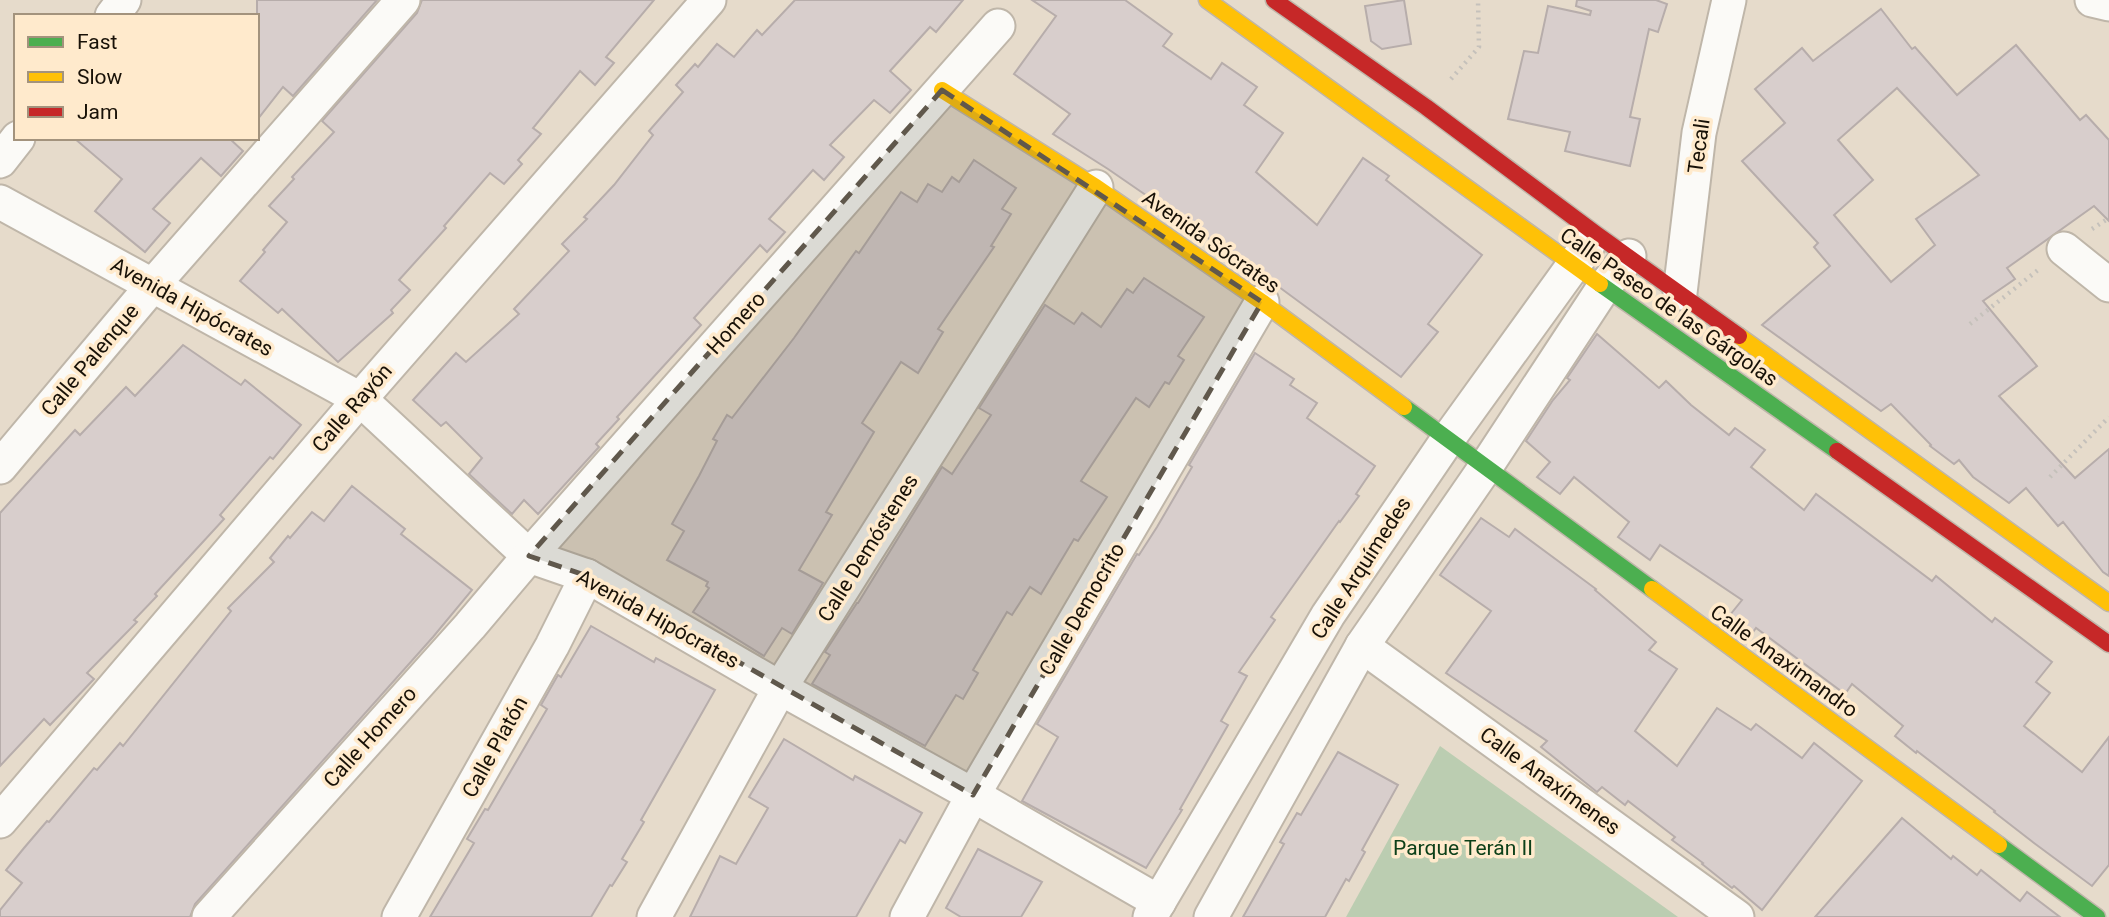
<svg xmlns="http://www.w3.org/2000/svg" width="2109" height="917" font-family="Roboto,sans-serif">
<rect width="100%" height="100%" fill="#e6dbcb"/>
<polygon fill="#bbcdb1" points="1440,746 1678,917 1346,917"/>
<g fill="#d8cecc" stroke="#b7adab" stroke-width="2" fill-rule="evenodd">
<polygon points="257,0 377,0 293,96 283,87 257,120"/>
<polygon points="422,0 654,0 606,57 614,63 595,85 580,71 533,128 541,134 518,160 522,164 504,184 490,173 444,226 446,228 399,280 410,290 391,310 393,313 338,362 282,309 278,313 240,281 265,252 263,250 287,222 269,206 294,179 292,177 334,132 322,121 417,13"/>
<polygon points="795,0 963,0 936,32 930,27 890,71 911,90 890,113 874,100 830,145 844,157 824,180 813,170 769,219 785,232 767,252 760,245 694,318 701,325 617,417 619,419 596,444 599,447 538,514 524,500 512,514 469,474 482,458 446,422 441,426 413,400 456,353 466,362 519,314 514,309 569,251 562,244 587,219 584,217 614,185 653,135 649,131 683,92 676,85 695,64 698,67 717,44 734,57 757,30 762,35"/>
<polygon points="1032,0 1125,0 1172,34 1163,46 1211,79 1222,63 1257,87 1244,105 1283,133 1256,172 1317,225 1363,158 1389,176 1386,180 1482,255 1428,324 1438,332 1401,377 1275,284 1108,169 1053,134 1070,114 1014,74 1056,16"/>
<polygon points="1404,0 1411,44 1382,49 1371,41 1365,6"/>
<polygon points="1577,0 1656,0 1667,4 1658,32 1649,29 1630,117 1640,119 1630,166 1565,151 1570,132 1508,119 1524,51 1538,53 1548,6 1590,15 1591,11 1576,6"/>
<path d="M1881 9 1912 49 1915 47 1957 95 2016 45 2080 120 2086 115 2109 140V221L2094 206 2007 268 2015 279 1983 301 2037 366 1999 396 2075 478 2109 449V576L2103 572 2063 522 2058 526 2026 488 2009 503 1973 477 1959 460 1954 464 1930 446 1931 445 1891 404 1881 411 1762 325 1830 266 1814 247 1818 243 1742 161 1785 123 1755 89 1802 48 1813 61ZM1897 88 1979 175 1916 219 1935 245 1891 282 1834 215 1873 180 1838 140Z"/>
<polygon points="74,138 229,138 243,151 221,176 201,158 153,209 170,223 145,252 95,211 122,179"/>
<polygon points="974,160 1016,188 1002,209 1011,214 991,246 994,247 938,329 943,332 918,373 901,362 862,423 874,432 826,512 832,515 799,570 823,583 792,634 782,628 764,656 693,612 709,588 706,586 708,582 667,560 684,531 672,524 699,476 717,441 713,439 727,415 732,418 794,338 856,251 859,253 901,192 917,202 928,184 942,192 952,177 959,182"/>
<polygon points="1144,278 1204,317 1178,356 1184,360 1169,384 1165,382 1149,407 1136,398 1081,481 1107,497 1078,541 1074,539 1041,594 1030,587 1012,615 1007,612 973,670 978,673 963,699 956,695 925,746 812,684 830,655 825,652 857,603 858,603 942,467 952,474 991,415 979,408 1045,305 1074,324 1082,313 1101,327 1127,289 1133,293"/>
<polygon points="1597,334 1659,388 1666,381 1691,405 1729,435 1735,428 1765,450 1751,467 1804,510 1816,494 1932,581 1936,576 1992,622 1995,618 2052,662 2036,682 2050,693 2024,726 2082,772 2109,737 2109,865 2092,886 2034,843 1994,812 1995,811 1917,751 1916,753 1895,736 1903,726 1852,684 1845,694 1756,628 1753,632 1730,615 1742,600 1660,545 1650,560 1618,537 1629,522 1574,477 1560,494 1537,477 1550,462 1526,441 1553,400 1570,380 1567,378"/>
<polygon points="183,345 241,385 245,380 301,425 273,459 270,457 220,515 224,519 155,594 157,596 134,620 137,622 87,673 94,679 50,725 44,719 0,766 0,513 75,430 80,435 126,387 135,396"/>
<polygon points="1255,353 1294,379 1290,385 1317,403 1307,418 1375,466 1356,494 1359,496 1340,522 1339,521 1271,617 1275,620 1239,672 1247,676 1221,721 1228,725 1180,809 1182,810 1146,868 1022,801 1058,737 1037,724 1137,554 1139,555 1157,527 1192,467 1189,465"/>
<polygon points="352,486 405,529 401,534 472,590 433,637 195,904 190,917 0,917 0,910 22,883 6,870 24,848 47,821 49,822 94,768 97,770 120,743 123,746 231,611 228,608 274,562 270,558 288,536 290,538 312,512 324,521"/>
<polygon points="1481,518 1509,537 1515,529 1596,589 1595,590 1656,642 1649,650 1677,669 1635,731 1677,766 1717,708 1751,730 1756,724 1802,758 1814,743 1862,781 1762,910 1734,886 1732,888 1702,864 1703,863 1672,840 1675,837 1628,801 1625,805 1602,787 1597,792 1541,747 1547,741 1446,673 1491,611 1440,575"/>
<polygon points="591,626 654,662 656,658 715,690 641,820 644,822 622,859 627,862 612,886 610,885 591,917 430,917 474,843 467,839 485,809 488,810 547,709 541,705 558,675 561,677"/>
<polygon points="784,739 853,780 855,776 922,813 905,843 900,840 856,917 690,917 720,856 736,864 768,808 749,797"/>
<polygon points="1338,752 1398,785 1362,850 1365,852 1349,881 1346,879 1325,917 1243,917 1284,844 1280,842 1297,813 1301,815"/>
<polygon points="1902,818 1951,859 1953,856 1977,875 1981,870 2020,901 2027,892 2060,917 1815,917"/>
<polygon points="978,849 1042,882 1021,917 961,917 946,908"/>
</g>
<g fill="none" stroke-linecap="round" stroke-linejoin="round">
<defs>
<g id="street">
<polyline points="2092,0 2109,4"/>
<polyline points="112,16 124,0"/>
<polyline points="0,161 18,138"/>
<polyline points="0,202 360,399 529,556 587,576 780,688 973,795 1159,902"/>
<polyline points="2064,249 2109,285"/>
<polyline points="1680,293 1699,133 1729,0"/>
<polyline points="0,467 153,285 403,0"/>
<polyline points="1362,646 1737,917"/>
<polyline points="0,821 360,399 709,0"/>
<polyline points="209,917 470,626 529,556 998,26"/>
<polyline points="399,917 552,646 587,576"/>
<polyline points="654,917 780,688 1096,187"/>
<polyline points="907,917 973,795 1262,302"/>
<polyline points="1150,917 1328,615 1448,439 1588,245"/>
<polyline points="1211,917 1362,646 1485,468 1604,287 1629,256"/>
</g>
<g id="fast">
<polyline points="1600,284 1837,451"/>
<polyline points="1404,407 1652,589"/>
<polyline points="1999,845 2097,917"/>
</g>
<g id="slow">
<polyline points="1207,0 1600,284"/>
<polyline points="942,90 1096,187 1262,302 1404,407"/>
<polyline points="1739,336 2109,603"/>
<polyline points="1652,589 1999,845"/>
</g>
<g id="jam">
<polyline points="1274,0 1426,107 1596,234 1739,336"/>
<polyline points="1837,451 2109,644"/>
</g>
</defs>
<use href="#street" stroke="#bfb6a9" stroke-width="37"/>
<use href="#fast" stroke="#bfb6a9" stroke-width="19"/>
<use href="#slow" stroke="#bfb6a9" stroke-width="19"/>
<use href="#jam" stroke="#bfb6a9" stroke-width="19"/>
<g stroke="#c5c1bb" stroke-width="4.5" stroke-dasharray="2 5" stroke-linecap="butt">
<polyline points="1451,79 1479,47 1478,0"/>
<polyline points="2092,229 2109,218"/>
<polyline points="1970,324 2038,270"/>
<polyline points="2050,477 2109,417"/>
</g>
<use href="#street" stroke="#fbfaf7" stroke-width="33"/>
<use href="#fast" stroke="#4caf50" stroke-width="16"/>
<use href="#slow" stroke="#ffc107" stroke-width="16"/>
<use href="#jam" stroke="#c62828" stroke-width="16"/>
</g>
<path fill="#60584c" fill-opacity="0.2" stroke="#60584c" stroke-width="5" stroke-dasharray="14 9" stroke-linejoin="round" d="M942 90 1262 302 973 795 587 576 529 556Z"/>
<g text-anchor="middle" stroke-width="7" stroke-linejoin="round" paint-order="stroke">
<g font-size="21" fill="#181107" stroke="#ffeacc">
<text transform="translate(1699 146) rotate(-82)" y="7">Tecali</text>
<text transform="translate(1211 242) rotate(35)" y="7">Avenida Sócrates</text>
<text transform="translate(192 307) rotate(29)" y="7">Avenida Hipócrates</text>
<text transform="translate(1669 307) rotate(35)" y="7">Calle Paseo de las Gárgolas</text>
<text transform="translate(736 323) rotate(-48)" y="7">Homero</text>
<text transform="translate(90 360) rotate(-50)" y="7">Calle Palenque</text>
<text transform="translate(352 408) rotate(-49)" y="7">Calle Rayón</text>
<text transform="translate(868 548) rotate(-58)" y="7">Calle Demóstenes</text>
<text transform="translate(1361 568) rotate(-57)" y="7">Calle Arquímedes</text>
<text transform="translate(1082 609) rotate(-60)" y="7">Calle Democrito</text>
<text transform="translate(658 619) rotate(29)" y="7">Avenida Hipócrates</text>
<text transform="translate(1784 661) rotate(36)" y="7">Calle Anaximandro</text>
<text transform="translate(370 737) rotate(-48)" y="7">Calle Homero</text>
<text transform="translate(495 747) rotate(-61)" y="7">Calle Platón</text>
<text transform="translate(1550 781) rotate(36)" y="7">Calle Anaxímenes</text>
</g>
<g font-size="21" fill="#0d4019" stroke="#ffeacc">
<text x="1463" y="855">Parque Terán II</text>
</g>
</g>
<rect x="14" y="14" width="245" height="126" fill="#ffeacc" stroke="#a3937d" stroke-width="2"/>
<rect x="28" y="37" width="35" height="10" fill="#4caf50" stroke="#a3937d" stroke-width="2"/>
<text x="77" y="49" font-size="21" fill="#181107">Fast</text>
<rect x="28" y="72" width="35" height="10" fill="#ffc107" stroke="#a3937d" stroke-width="2"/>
<text x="77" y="84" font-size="21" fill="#181107">Slow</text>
<rect x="28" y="107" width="35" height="10" fill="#c62828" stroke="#a3937d" stroke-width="2"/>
<text x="77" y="119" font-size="21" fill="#181107">Jam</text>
</svg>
